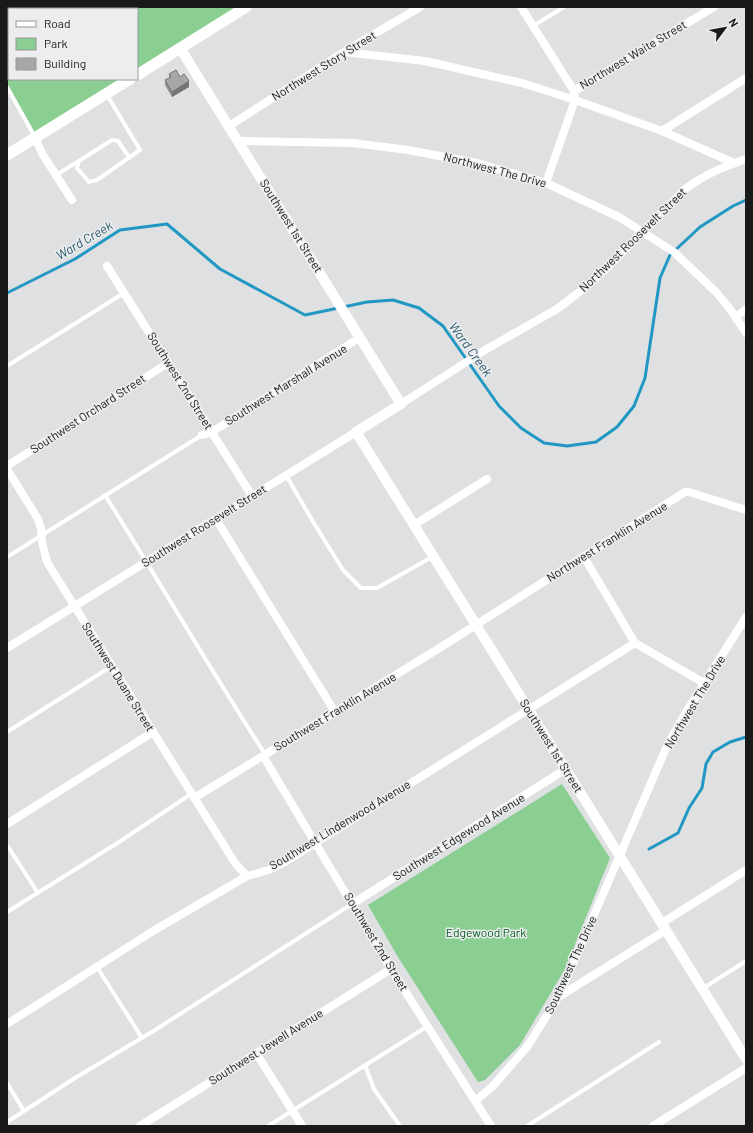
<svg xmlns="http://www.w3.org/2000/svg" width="753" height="1133" font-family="Barlow,sans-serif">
<rect width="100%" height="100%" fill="#dee0e2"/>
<g fill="#8ace92">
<polygon points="7,7 244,7 137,74 137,9 9,9 9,79 129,79 35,138 7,87"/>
<polygon points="562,784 610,858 565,969 520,1045 485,1080 478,1082 398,957 368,905"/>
</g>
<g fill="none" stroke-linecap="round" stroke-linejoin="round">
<g stroke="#2098c3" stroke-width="3">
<polyline points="7,293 75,259 120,230 167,224 220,269 305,315 367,302 393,300 419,308 443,326 499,406 521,428 544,443 567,446 596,442 617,427 634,406 645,378 660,278 670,255 700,227 733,206 746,200"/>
<polyline points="649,849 678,833 689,808 702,788 706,764 713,752 730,742 746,737"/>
</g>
<g stroke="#fff" stroke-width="4">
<polyline points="533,26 564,7"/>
<polyline points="7,69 9,68"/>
<polyline points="7,87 35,137"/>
<polyline points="107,95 140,150 97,180 89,182 77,168 79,161 112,140 118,141 129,157"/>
<polyline points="56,175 79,161"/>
<polyline points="7,366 124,293"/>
<polyline points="286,475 312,520 343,570 361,588 377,588 432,557"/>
<path d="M105 495C159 581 210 669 265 754"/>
<polyline points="7,557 202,435"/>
<polyline points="7,732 112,666"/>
<polyline points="7,845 38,893"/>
<polyline points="7,912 119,842 191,794"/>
<polyline points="97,967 142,1038"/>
<polyline points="702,989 746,961"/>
<polyline points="365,1065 374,1089 400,1126"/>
<polyline points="7,1083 24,1111"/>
<polyline points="7,1122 75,1078 155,1030 352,904"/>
<polyline points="268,1126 428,1026"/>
<polyline points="527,1126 659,1042"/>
</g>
<g stroke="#fff" stroke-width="8">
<polyline points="521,7 574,91 575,100 546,183"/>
<polyline points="344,52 425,61 522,83 575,100 662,131 734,163"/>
<polyline points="574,91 714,7"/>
<polyline points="229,126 344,52 420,7"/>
<polyline points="662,131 746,78"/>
<polyline points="35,138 43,155 72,200"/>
<polyline points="238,141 353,143 408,150 477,163 546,183 619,217 674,252 716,292 730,309 746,333"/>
<polyline points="107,266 252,496"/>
<polyline points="736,317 746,309"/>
<path d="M401 404 485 350 557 309 582 290 604 271 684 190C705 174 721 168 746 159"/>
<polyline points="202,435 212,432 359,338"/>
<polyline points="7,466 168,363"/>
<polyline points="7,469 38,519 41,529 42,542 47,562 235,863 247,876"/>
<polyline points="216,519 335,712"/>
<polyline points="414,525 487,479"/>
<polyline points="584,557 635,643 704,683"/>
<polyline points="7,648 356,432"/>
<polyline points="263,756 391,969 491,1126"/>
<polyline points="194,798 438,649 685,492 689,492 746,510"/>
<polyline points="7,824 153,732"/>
<polyline points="352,904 566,769"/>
<polyline points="662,923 746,870"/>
<polyline points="560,996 666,930"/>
<polyline points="7,1024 153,931 247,876 269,870 283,863 635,643"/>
<polyline points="256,1053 302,1126"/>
<polyline points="475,1101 492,1087 527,1047 559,996 667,746 685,714 746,617"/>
<polyline points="140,1126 391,969"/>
<polyline points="653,1126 746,1068"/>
</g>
<polyline stroke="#fff" stroke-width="10" points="180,48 401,404 356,432 746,1059"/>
<g stroke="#fff" stroke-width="11">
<polyline points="137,75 246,7"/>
<polyline points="7,155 130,79"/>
</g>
</g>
<g fill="#909090">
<polygon points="63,7 133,7 134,9 63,9"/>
<polygon points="169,74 180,77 189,87 172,97 165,85 165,80 169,78"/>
</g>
<g fill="#767576">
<polygon points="103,7 107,7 107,9 100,9"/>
<polygon points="189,81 189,87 172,97 172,92"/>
</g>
<g fill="#a8a7a8" stroke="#767576">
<polygon points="67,7 103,7 100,9 68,9"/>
<polygon points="108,7 133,7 134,9 109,9"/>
<polygon points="176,70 180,77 184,74 189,81 172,92 165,80 171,77 169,74"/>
</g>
<g text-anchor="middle" stroke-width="3" stroke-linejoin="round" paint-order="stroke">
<g font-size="12" fill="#181919" stroke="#ecedef">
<text transform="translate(633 55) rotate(-31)" y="4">Northwest Waite Street</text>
<text transform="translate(324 66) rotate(-32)" y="4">Northwest Story Street</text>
<text transform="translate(495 170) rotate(15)" y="4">Northwest The Drive</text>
<text transform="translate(291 226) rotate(58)" y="4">Southwest 1st Street</text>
<text transform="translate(633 240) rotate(-44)" y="4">Northwest Roosevelt Street</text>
<text transform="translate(180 381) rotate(58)" y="4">Southwest 2nd Street</text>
<text transform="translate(286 385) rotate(-32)" y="4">Southwest Marshall Avenue</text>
<text transform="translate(88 414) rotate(-33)" y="4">Southwest Orchard Street</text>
<text transform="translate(204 526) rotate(-32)" y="4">Southwest Roosevelt Street</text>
<text transform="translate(607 542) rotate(-32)" y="4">Northwest Franklin Avenue</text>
<text transform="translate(118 677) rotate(58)" y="4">Southwest Duane Street</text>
<text transform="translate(695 702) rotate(-59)" y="4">Northwest The Drive</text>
<text transform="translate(335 712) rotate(-31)" y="4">Southwest Franklin Avenue</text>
<text transform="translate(551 746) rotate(58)" y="4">Southwest 1st Street</text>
<text transform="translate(340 825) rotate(-31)" y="4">Southwest Lindenwood Avenue</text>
<text transform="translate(459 837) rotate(-32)" y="4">Southwest Edgewood Avenue</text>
<text transform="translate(376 942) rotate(59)" y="4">Southwest 2nd Street</text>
<text transform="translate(571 965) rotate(-65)" y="4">Southwest The Drive</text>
<text transform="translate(266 1047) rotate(-32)" y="4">Southwest Jewell Avenue</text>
</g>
<g font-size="12" fill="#055a1f" stroke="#ecedef">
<text x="486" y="937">Edgewood Park</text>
</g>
<g font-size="13" font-style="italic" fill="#2c5a6d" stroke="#ecedef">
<text transform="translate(84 240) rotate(-31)" y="5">Ward Creek</text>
<text transform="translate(471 349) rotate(54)" y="5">Ward Creek</text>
</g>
</g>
<rect width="753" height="1133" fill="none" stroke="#181919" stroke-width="16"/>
<rect x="8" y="8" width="130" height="72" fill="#ecedef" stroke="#979899"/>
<rect x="16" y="21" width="20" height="6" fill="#ffffff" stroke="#979899"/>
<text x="44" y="28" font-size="12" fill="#181919">Road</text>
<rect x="16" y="38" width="20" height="12" fill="#8ace92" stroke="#979899"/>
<text x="44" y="48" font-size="12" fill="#181919">Park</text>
<rect x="16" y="58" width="20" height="12" fill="#a8a7a8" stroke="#979899"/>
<text x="44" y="68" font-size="12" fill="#181919">Building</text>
<g transform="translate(725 28) rotate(58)" stroke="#ecedef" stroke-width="3" paint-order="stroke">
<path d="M0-3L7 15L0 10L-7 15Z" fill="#181919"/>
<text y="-6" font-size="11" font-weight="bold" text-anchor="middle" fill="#181919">N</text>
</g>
</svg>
